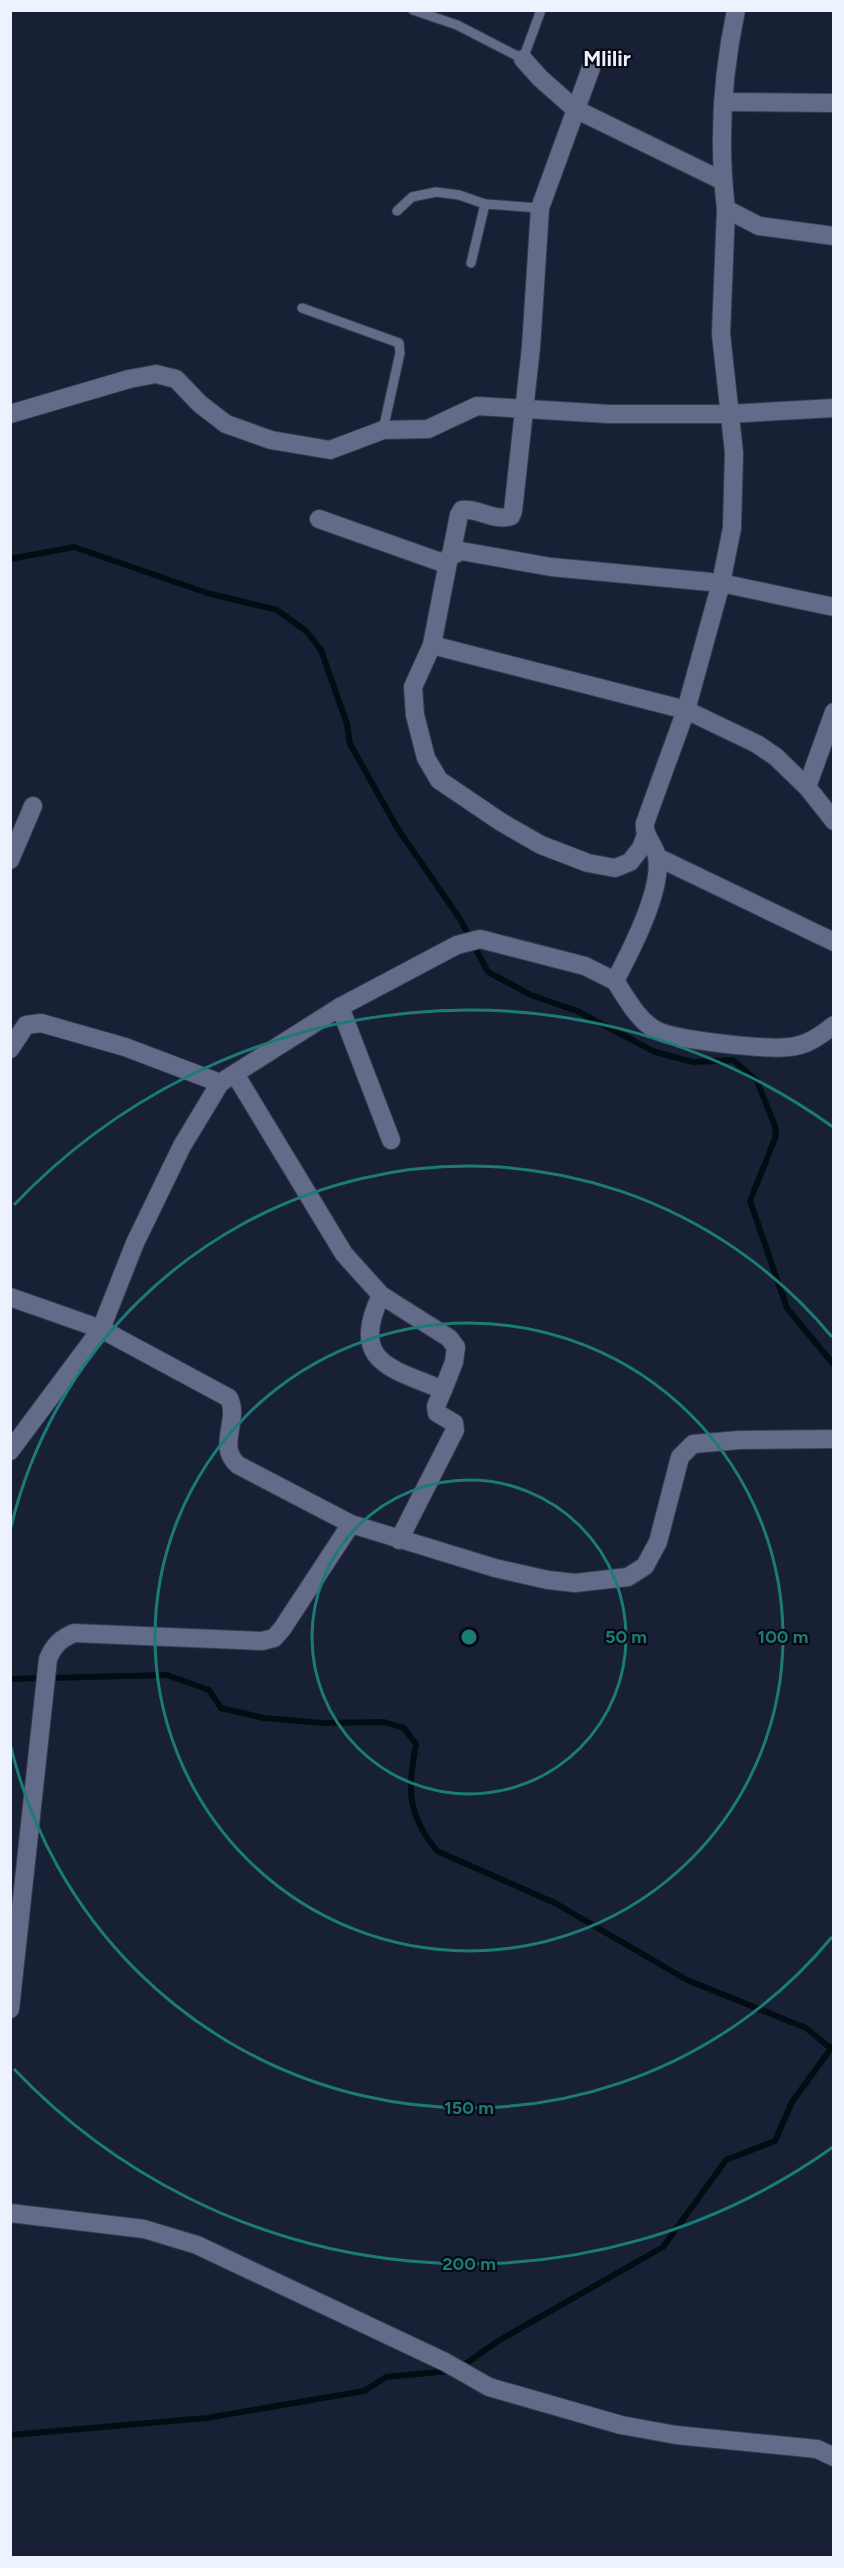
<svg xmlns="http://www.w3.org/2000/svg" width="844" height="2568" font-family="Figtree,sans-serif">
<rect width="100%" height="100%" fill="#182036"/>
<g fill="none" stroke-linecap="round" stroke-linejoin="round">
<g stroke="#000e13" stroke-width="6">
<polyline points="10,559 74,547 207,593 277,610 306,631 321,650 347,724 350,744 398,829 460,919 488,972 531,995 577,1011 655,1052 693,1062 733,1060 757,1081 775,1126 776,1136 750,1201 787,1308 834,1365"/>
<path d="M10 1679 167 1675 209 1690 221 1708 264 1718 322 1723 384 1722 404 1728 416 1744C408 1789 406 1813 437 1851L555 1903 687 1980 806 2028 829 2047"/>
<polyline points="461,2367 498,2341 663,2247 726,2160 775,2141 792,2102 832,2047"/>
<polyline points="10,2435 207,2418 364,2391 386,2377 450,2371"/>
</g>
<defs>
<g id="lane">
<polyline points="413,10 457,25 523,59 541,10"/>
<polyline points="397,211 412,197 436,192 459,195 485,204 540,208"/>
<polyline points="471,263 485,204"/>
<polyline points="302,308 399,343 400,353 383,430"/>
</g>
<g id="street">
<path d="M736 10C722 76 718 143 726 209L759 226 834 236"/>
<polyline points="523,59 540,78 575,109 723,181"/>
<polyline points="723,102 834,103"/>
<polyline points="10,414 129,379 156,374 176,379 200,404 226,424 271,440 330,450 383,430 428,429 477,406 609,414 728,414 834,408"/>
<polyline points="319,519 446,564"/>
<path d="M451 555 459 515 462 510C479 508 495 522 511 516L513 511 531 347 540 208 591 68"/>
<polyline points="432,645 686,710 757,744 776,757 807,787 834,821"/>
<polyline points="807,787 834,712"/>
<polyline points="646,835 641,848 630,862 615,868 588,863 541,845 501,822 439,780 426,758 415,715 413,687 432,645 449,557 461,551 551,567 721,583 834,607"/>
<polyline points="657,857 834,942"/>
<polyline points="10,860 33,806"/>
<path d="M615 981C626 997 638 1021 656 1030 674 1040 767 1050 789 1047 806 1046 820 1036 834 1025"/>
<polyline points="340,1007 391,1140"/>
<polyline points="10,1049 26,1025 41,1023 125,1047 220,1083"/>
<path d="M235 1074 344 1254 381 1295C349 1363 391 1368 443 1390L436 1406 437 1413 454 1423 455 1430 399 1540"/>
<polyline points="381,1295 449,1338 456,1347 454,1362 443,1390"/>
<path d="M10 1297 101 1329 229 1398C240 1421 216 1446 238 1465L351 1524 495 1568 548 1580 575 1583 628 1577 645 1566 658 1542 680 1457 693 1444 739 1440 834 1439"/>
<path d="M10 1451 101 1329 135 1243 182 1146 220 1083 340 1007 457 945 480 939 585 966 615 981C630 952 663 890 657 857 655 844 643 837 645 823L686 710 721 583 732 528 734 453 721 334 726 209"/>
<path d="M10 2009 48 1659C54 1645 60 1639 74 1633L262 1641 274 1638 282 1629 351 1524"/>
</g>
<polyline id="secondary" points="10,2213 144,2229 197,2245 445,2362 489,2387 621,2425 676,2435 817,2449 834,2457"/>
</defs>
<use href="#lane" stroke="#373b4f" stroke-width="11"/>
<use href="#street" stroke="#373b4f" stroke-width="20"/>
<use href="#secondary" stroke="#373b4f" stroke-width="20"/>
<use href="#lane" stroke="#626c88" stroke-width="9"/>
<use href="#street" stroke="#626c88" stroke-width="18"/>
<use href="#secondary" stroke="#626c88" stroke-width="18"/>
</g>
<g fill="none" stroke="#1a7c75" stroke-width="3">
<circle cx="469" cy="1637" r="157"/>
<circle cx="469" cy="1637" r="314"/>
<path d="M832 1937A471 471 0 0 1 11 1747M11 1527A471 471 0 0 1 832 1337"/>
<path d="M833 2147A627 627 0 0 1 14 2069M14 1205A627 627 0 0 1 833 1127"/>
</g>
<g text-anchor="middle" stroke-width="4.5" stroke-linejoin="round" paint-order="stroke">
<g font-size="21" font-weight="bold" fill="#edf2ff" stroke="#070a14">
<text x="607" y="66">Mlilir</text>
</g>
</g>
<circle cx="469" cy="1637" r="9" fill="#1a7c75" stroke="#070a14" stroke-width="3"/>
<g font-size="18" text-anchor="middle" font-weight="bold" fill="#1a7c75" stroke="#070a14" stroke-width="4.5" stroke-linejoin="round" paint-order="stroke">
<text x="626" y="1643">50 m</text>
<text x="783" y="1643">100 m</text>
<text x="469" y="2114">150 m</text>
<text x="469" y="2270">200 m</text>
</g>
<rect width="844" height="2568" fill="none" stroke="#edf2ff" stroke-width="24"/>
</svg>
